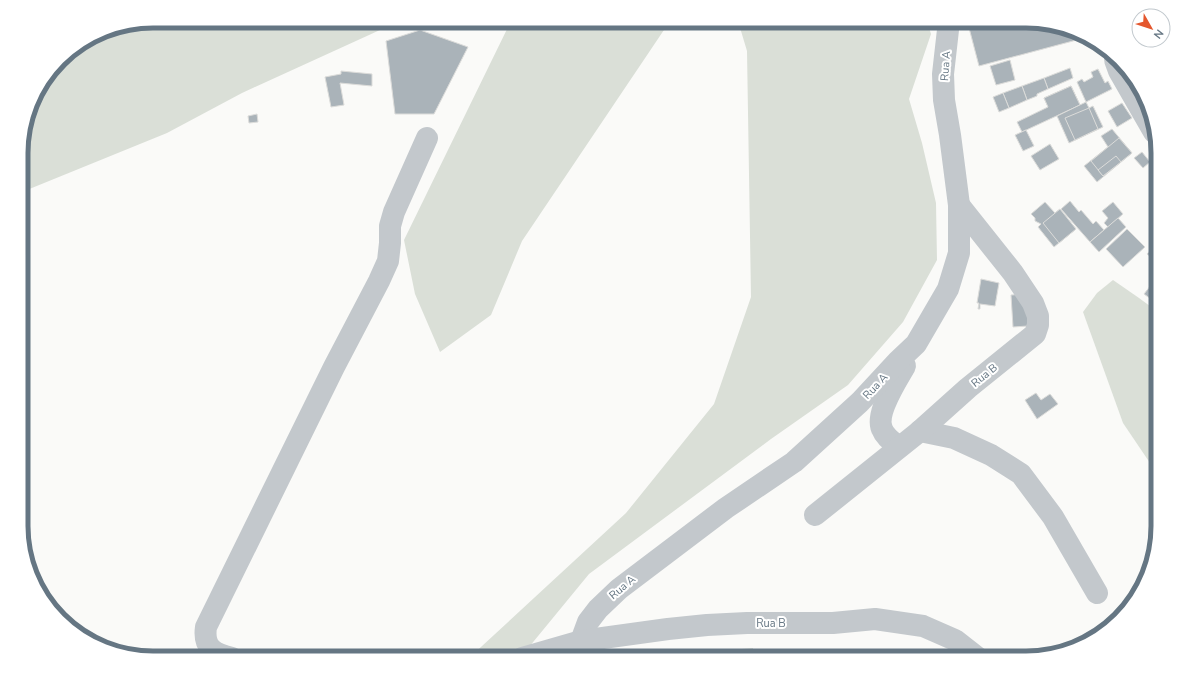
<svg xmlns="http://www.w3.org/2000/svg" width="1179" height="679" font-family="'Nunito Sans',sans-serif">
<rect width="100%" height="100%" fill="#fafaf8"/>
<g fill="#dadfd7">
<polygon points="153,21 404,21 380,30 242,93 167,133 22,192 22,136 35,94 66,54 102,31"/>
<polygon points="511,21 670,21 522,241 491,315 440,352 415,294 404,240"/>
<polygon points="738,21 927,21 931,34 909,99 922,143 936,203 937,260 903,322 848,385 771,439 589,574 520,658 469,658 626,513 714,404 751,297 747,51"/>
<polygon points="1113,280 1139,298 1158,312 1158,457 1150,463 1123,423 1083,312 1097,293"/>
<polygon points="753,648 753,658 641,658"/>
</g>
<g fill="#aab3b9" stroke="#dcdcda">
<polygon points="977,21 1027,21 1088,37 979,66 968,24"/>
<polygon points="420,30 468,47 434,114 395,114 386,41"/>
<polygon points="1010,60 1015,80 996,85 990,66"/>
<polygon points="1070,68 1073,78 1048,89 1044,78"/>
<polygon points="1098,69 1105,83 1108,81 1112,89 1086,102 1077,82 1082,79 1084,82 1093,77 1091,72"/>
<polygon points="341,71 372,74 372,86 340,83 344,105 331,107 325,77 341,74"/>
<polygon points="1044,78 1048,89 1037,94 1037,96 1027,100 1022,86"/>
<polygon points="1022,86 1027,100 1009,108 1003,93"/>
<polygon points="1071,86 1080,105 1053,117 1044,98"/>
<polygon points="1071,86 1080,105 1022,132 1017,122 1048,107 1044,98"/>
<polygon points="1003,93 1009,108 999,112 993,97"/>
<polygon points="1086,102 1089,108 1093,106 1103,127 1069,143 1057,116"/>
<polygon points="1122,103 1132,118 1117,127 1108,111"/>
<polygon points="1089,108 1098,129 1075,140 1065,118"/>
<polygon points="257,114 258,122 249,123 248,116"/>
<polygon points="1112,129 1132,153 1097,182 1084,166 1108,147 1101,136"/>
<polygon points="1026,130 1034,146 1023,151 1015,135"/>
<polygon points="1119,138 1132,153 1103,176 1091,161"/>
<polygon points="1050,144 1059,159 1040,170 1031,156"/>
<polygon points="1142,152 1150,162 1143,168 1134,158"/>
<polygon points="1116,156 1121,162 1103,176 1098,170"/>
<polygon points="1070,201 1079,212 1081,210 1093,224 1096,221 1104,230 1090,242 1061,209"/>
<polygon points="1045,202 1055,213 1060,209 1076,229 1054,247 1038,227 1041,224 1035,221 1035,218 1031,214"/>
<polygon points="1113,202 1123,214 1108,227 1104,223 1108,218 1102,211"/>
<polygon points="1060,209 1076,229 1059,243 1043,223"/>
<polygon points="1118,218 1126,227 1099,252 1090,242"/>
<polygon points="1127,229 1145,247 1123,267 1106,249"/>
<polygon points="1158,242 1158,263 1147,254"/>
<polygon points="1158,276 1158,298 1155,302 1144,294"/>
<polygon points="981,279 999,283 995,306 980,304 980,309 978,309 979,303 977,303"/>
<polygon points="1027,294 1028,326 1013,327 1011,295"/>
<polygon points="1036,393 1041,400 1050,394 1058,404 1037,419 1025,400"/>
</g>
<g fill="none" stroke-linecap="round" stroke-linejoin="round">
<g stroke="#c3c8cc" stroke-width="22">
<polyline points="1115,60 1119,71 1154,132"/>
<polyline points="920,431 954,438 991,455 1021,474 1053,517 1097,593"/>
<path d="M899 447C893 442 885 437 882 429 875 413 897 380 905 366"/>
<polyline points="815,515 920,431 968,388 1035,334 1038,325 1038,316 1033,303 1013,273 959,205"/>
<polyline points="581,641 588,622 598,609 619,589 726,508 794,462 860,402 898,361 916,344 948,289 959,253 959,205 950,135 944,100 943,74 949,21"/>
<path d="M232 658C214 654 203 648 206 627L334 367 379 281 388 261 390 243V226L394 212 427 138"/>
<polyline points="522,658 581,641 668,629 707,625 747,623 833,623 875,619 923,626 955,640 978,658"/>
</g>
</g>
<g text-anchor="middle" stroke-width="4" stroke-linejoin="round" paint-order="stroke">
<g font-size="11" fill="#657683" stroke="#fff">
<text transform="translate(945 66) rotate(-86)" y="4">Rua A</text>
<text transform="translate(984 375) rotate(-39)" y="4">Rua B</text>
<text transform="translate(875 386) rotate(-47)" y="4">Rua A</text>
<text transform="translate(622 587) rotate(-40)" y="4">Rua A</text>
<text x="771" y="627">Rua B</text>
</g>
</g>
<path d="M0 0H1179V679H0ZM153 28H1026A125 125 0 0 1 1151 153V526A125 125 0 0 1 1026 651H153A125 125 0 0 1 28 526V153A125 125 0 0 1 153 28Z" fill="#fff" fill-rule="evenodd"/>
<path fill="none" stroke="#657683" stroke-width="5" d="M153 28H1026A125 125 0 0 1 1151 153V526A125 125 0 0 1 1026 651H153A125 125 0 0 1 28 526V153A125 125 0 0 1 153 28Z"/>
<g transform="translate(1151 28) rotate(129)"><circle r="19" fill="#ffffff" stroke="#c1c8cd"/>
<path d="M0-3L7 15L0 10L-7 15Z" fill="#e4572e"/>
<text y="-6" font-size="11" font-weight="bold" text-anchor="middle" fill="#657683">N</text>
</g>
</svg>
